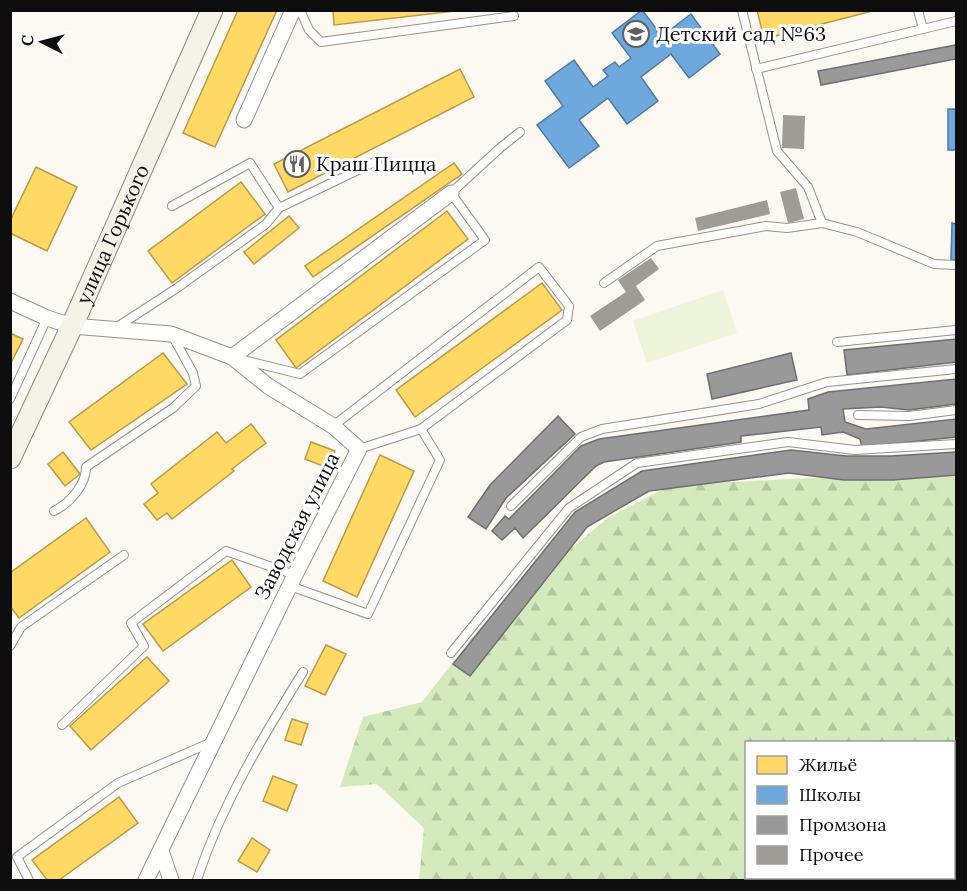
<svg xmlns="http://www.w3.org/2000/svg" width="967" height="891" font-family="Lora,serif">
<defs>
<pattern id="forest-firs" width="22" height="20" patternUnits="userSpaceOnUse" patternTransform="scale(1.5)"><rect width="22" height="20" fill="#d4eabd"/><path d="M5 1l3.5 6h-7zM16 11l3.5 6h-7z" fill="#b5c8a1"/></pattern>
</defs>
<rect width="100%" height="100%" fill="#fbf9f1"/>
<path fill="url(#forest-firs)" fill-rule="evenodd" d="M956 468V880H419L424 828 377 784 340 787 363 717 422 702 479 629 562 556 609 517 671 485 872 475ZM746 742H954V878H746Z"/>
<polygon fill="#eef5da" points="723,290 737,333 647,363 633,321"/>
<g fill="#ffd966" stroke="#b69c4b" stroke-width="1.5">
<polygon points="238,10 277,10 215,147 183,133"/>
<polygon points="333,10 464,10 334,25"/>
<polygon points="757,10 876,10 764,39"/>
<polygon points="460,69 474,97 288,192 274,164"/>
<polygon points="454,163 462,174 313,277 305,266"/>
<polygon points="36,167 77,187 47,251 10,233 10,221"/>
<polygon points="241,182 265,214 172,283 148,251"/>
<polygon points="447,211 468,239 296,368 276,340"/>
<polygon points="289,216 299,228 254,264 244,252"/>
<polygon points="542,283 562,310 415,417 396,390"/>
<polygon points="10,333 23,339 10,365"/>
<polygon points="163,353 187,384 91,450 69,422"/>
<polygon points="251,424 266,443 232,469 234,471 172,519 167,513 157,520 144,504 158,493 151,484 217,432 226,443"/>
<polygon points="311,442 335,451 328,468 305,459"/>
<polygon points="63,452 80,474 65,486 48,464"/>
<polygon points="380,455 414,471 357,597 323,581"/>
<polygon points="86,518 110,552 19,618 10,606 10,573"/>
<polygon points="232,560 251,587 163,651 143,624"/>
<polygon points="326,645 346,654 325,695 305,686"/>
<polygon points="147,657 169,681 91,750 70,726"/>
<polygon points="292,719 308,724 301,745 285,740"/>
<polygon points="273,776 297,785 287,811 263,801"/>
<polygon points="119,797 138,823 59,880 47,880 32,860"/>
<polygon points="252,838 270,850 257,872 238,861"/>
</g>
<g fill="#6fa8dc" stroke="#527a9e" stroke-width="1.5">
<polygon points="642,10 662,36 691,14 720,54 689,78 671,54 641,77 658,101 627,124 608,98 579,120 599,146 569,168 537,125 563,106 545,81 574,60 593,87 608,76 603,70 615,62 619,67 631,58 612,33"/>
<rect x="948" y="109" width="8" height="41"/>
<polygon points="952,223 956,224 956,260 951,260"/>
</g>
<g fill="#999" stroke="#6f6f6f" stroke-width="1.5">
<polygon points="956,45 956,59 821,85 818,71"/>
<polygon points="956,339 956,362 847,375 844,350"/>
<polygon points="791,353 797,380 712,399 707,374"/>
<polygon points="956,379 956,404 909,410 881,407 843,409 845,422 866,429 956,419 956,437 862,447 860,439 843,432 822,435 821,427 741,436 741,442 604,462 596,466 523,538 515,528 502,540 492,531 505,516 509,519 581,446 599,439 809,410 808,399 828,392"/>
<polygon points="558,416 575,434 506,498 486,529 468,517 490,485"/>
<polygon points="791,450 846,456 891,456 956,452 956,475 893,480 844,480 789,473 649,491 587,527 470,676 453,664 575,512 642,471"/>
</g>
<g fill="#9e9c97">
<polygon points="783,115 805,116 804,149 782,148"/>
<polygon points="796,188 804,219 788,223 780,192"/>
<polygon points="767,200 770,214 698,231 695,218"/>
<polygon points="651,258 659,269 636,286 645,300 600,331 590,316 626,292 618,280"/>
</g>
<g fill="none" stroke-linecap="round" stroke-linejoin="round">
<defs>
<g id="lane">
<polyline points="300,10 309,30 321,42 514,16"/>
<polyline points="742,10 777,151 808,187 822,223"/>
<polyline points="918,10 923,29"/>
<polyline points="756,69 956,21"/>
<polyline points="172,206 250,163 279,208"/>
<polyline points="604,283 657,246 766,226 787,228 822,223 857,232 934,264 956,265"/>
<polyline points="117,327 177,288 266,224 279,208 377,161"/>
<polyline points="837,342 956,330"/>
<polyline points="239,359 300,374 485,240 451,193 500,148 520,132"/>
<polyline points="10,399 47,318"/>
<polyline points="858,415 909,416 956,410"/>
<polyline points="333,426 539,267 569,306 567,320 421,429 359,449"/>
<polyline points="511,506 581,437 602,429 759,404 827,382 956,369"/>
<path d="M54 511C70 503 86 485 86 467L173 408 196 386 193 373 172 335"/>
<polyline points="290,586 368,614 440,460 421,429"/>
<polyline points="10,646 21,627 124,555"/>
<polyline points="451,653 569,508 637,463 788,442 855,450 956,444"/>
<polyline points="62,725 144,646 131,623 226,551 295,575"/>
<polyline points="29,880 17,857 118,783 212,742"/>
<path d="M197 880C221 806 262 738 303 672"/>
</g>
<g id="street">
<polyline points="244,120 293,10"/>
<polyline points="10,301 47,318 72,326 171,334 232,357 268,386 333,426 359,449 295,575 146,880"/>
<polyline points="232,357 451,193"/>
<polyline points="161,851 171,880"/>
</g>
<g id="secondary">
<path id="s1" d="M10 458 72 326 212 10"/>
</g>
</defs>
<use href="#lane" stroke="#949390" stroke-width="10"/>
<use href="#street" stroke="#949390" stroke-width="17"/>
<use href="#secondary" stroke="#8b8a86" stroke-width="23"/>
<use href="#lane" stroke="#fefefd" stroke-width="8"/>
<use href="#street" stroke="#fefefd" stroke-width="15"/>
<use href="#secondary" stroke="#f5f3e8" stroke-width="21"/>
</g>
<defs>
<symbol id="school-ring" viewBox="-11 -11 22 22"><circle r="9.5" fill="#fff" stroke="#60605d" stroke-width="1.5"/><path d="M0-5L7-2L0 1L-7-2ZM-4 1L0 2.5L4 1V4Q0 6-4 4Z" fill="#60605d"/></symbol>
<symbol id="restaurant-ring" viewBox="-11 -11 22 22"><circle r="9.5" fill="#fff" stroke="#60605d" stroke-width="1.5"/><path d="M-5-6h1v4h1v-4h1v4h1v-4h1v5L-1.5 .5V6h-2V.5L-5-1ZM5-6V6H3V1.5H1.5Q1.5-4 5-6Z" fill="#60605d"/></symbol>
</defs>
<g fill-rule="evenodd">
<use href="#school-ring" x="621" y="19" width="30" height="30"/>
<use href="#restaurant-ring" x="282" y="149" width="30" height="30"/>
</g>
<g text-anchor="middle" stroke-width="6" stroke-linejoin="round" paint-order="stroke">
<g font-size="20" fill="#0d0d0d" stroke="#fff" text-anchor="start">
<text x="656" y="41">Детский сад №63</text>
<text x="316" y="171">Краш Пицца</text>
</g>
<g font-size="20" fill="#0d0d0d" stroke="#fff">
<text dy="7" stroke="none"><textPath href="#s1" startOffset="246">улица Горького</textPath></text>
<text transform="translate(297 526) rotate(-63)" y="7">Заводская улица</text>
</g>
</g>
<rect width="967" height="891" fill="none" stroke="#0d0d0d" stroke-width="24"/>
<rect x="745" y="741" width="210" height="138" fill="#ffffff" stroke="#9e9e9e" stroke-width="1.5"/>
<rect x="757" y="756" width="30" height="18" fill="#ffd966" stroke="#9e9e9e" stroke-width="1.5"/>
<text x="799" y="771" font-size="18" fill="#0d0d0d">Жильё</text>
<rect x="757" y="786" width="30" height="18" fill="#6fa8dc" stroke="#9e9e9e" stroke-width="1.5"/>
<text x="799" y="801" font-size="18" fill="#0d0d0d">Школы</text>
<rect x="757" y="816" width="30" height="18" fill="#999999" stroke="#9e9e9e" stroke-width="1.5"/>
<text x="799" y="831" font-size="18" fill="#0d0d0d">Промзона</text>
<rect x="757" y="846" width="30" height="18" fill="#9e9c97" stroke="#9e9e9e" stroke-width="1.5"/>
<text x="799" y="861" font-size="18" fill="#0d0d0d">Прочее</text>
<g transform="translate(42 42) rotate(276)" stroke="#ffffff" stroke-width="4.5" paint-order="stroke">
<path d="M0-4.5L10 22L0 15L-10 22Z" fill="#0d0d0d"/>
<text y="-9" font-size="16" font-weight="bold" text-anchor="middle" fill="#0d0d0d">С</text>
</g>
</svg>
